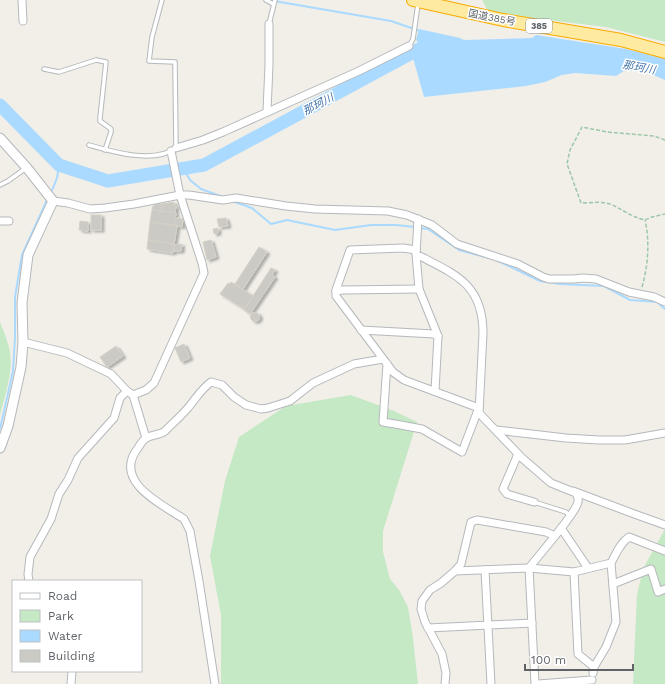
<svg xmlns="http://www.w3.org/2000/svg" width="665" height="684" font-family="'Work Sans','Noto Sans JP',sans-serif">
<defs>
<filter id="shadow"><feDropShadow dx="3" dy="2" stdDeviation="1" flood-color="#0004"/></filter>
</defs>
<rect width="100%" height="100%" fill="#f1efe8"/>
<g fill="#c5e8c5">
<polygon points="482,0 665,0 665,42 606,27 489,13"/>
<path d="M0 322C4 332 8 342 10 352 13 373 5 395 0 415Z"/>
<polygon points="351,395 394,411 417,422 383,531 383,552 390,579 399,590 408,607 413,638 418,684 221,684 221,615 210,556 225,481 239,437 286,406"/>
<polygon points="665,529 665,684 633,684 637,595 643,569"/>
</g>
<polygon fill="#aadaff" points="419,29 460,38 464,40 532,38 536,35 626,49 665,59 665,80 644,71 624,71 616,76 575,73 562,75 545,82 526,86 424,97 411,51 414,50 418,42 416,40"/>
<g fill="none" stroke-linecap="round" stroke-linejoin="round">
<g stroke="#aadaff" stroke-width="2">
<polyline points="274,1 391,21 420,31"/>
<polyline points="183,168 190,180 201,189 223,197"/>
<polyline points="51,193 57,178 59,165"/>
<polyline points="232,201 252,208 271,224 287,220 335,230 371,225 396,225 415,227"/>
<polyline points="419,228 428,229 459,250 489,258"/>
<polyline points="496,260 540,281 560,284 604,286 630,300 657,302 665,309"/>
<polyline points="0,429 13,371 15,337 15,297 22,255 48,198"/>
</g>
<polyline stroke="#aadaff" stroke-width="13" points="0,105 59,165 108,181 204,165 421,48 427,49"/>
</g>
<g fill="#cccac5" stroke="#d6d1c6" filter="url(#shadow)">
<polygon points="174,202 174,205 176,206 175,213 161,211 162,204"/>
<polygon points="157,204 162,204 161,211 152,210 153,206"/>
<polygon points="152,210 176,213 174,225 150,222"/>
<rect x="91" y="215" width="10" height="15"/>
<polygon points="175,218 183,219 182,227 174,225"/>
<polygon points="226,218 228,226 219,227 217,219"/>
<polygon points="80,221 88,222 88,231 79,230"/>
<polygon points="150,222 177,226 174,244 148,240"/>
<polygon points="218,228 218,233 214,234 213,229"/>
<polygon points="148,240 174,244 173,253 147,249"/>
<polygon points="211,240 216,257 207,260 203,242"/>
<polygon points="182,244 181,251 173,251 174,245"/>
<polygon points="259,247 267,252 243,289 235,284"/>
<polygon points="271,268 275,270 272,275 275,277 250,314 244,310"/>
<polygon points="231,282 253,296 244,309 220,294 228,283 230,284"/>
<circle cx="255" cy="317" r="4.5"/>
<polygon points="184,344 190,358 181,362 175,348"/>
<polygon points="116,346 123,356 107,367 100,357"/>
</g>
<g fill="none" stroke-linecap="round" stroke-linejoin="round">
<defs>
<g id="service">
<polyline points="266,0 273,4"/>
<polyline points="269,24 275,0"/>
<polyline points="409,46 413,39 418,4"/>
<polyline points="44,69 59,72 96,60 106,62 100,118 100,121 111,129 111,132 105,150"/>
<path d="M89 145C113 152 154 164 176 148L175 62 149 61 152 37 162 0"/>
<polyline points="0,185 8,181 26,168"/>
<polyline points="534,502 566,512 570,516"/>
</g>
<g id="minor">
<polyline points="22,0 23,21"/>
<polyline points="267,111 269,65 269,24"/>
<polyline points="176,148 203,140 223,132 359,71 409,46"/>
<polyline points="171,151 180,195 189,195 223,200 236,198 286,206 315,209 388,211 407,215 432,225 457,244 518,264 543,277 549,279 574,279 583,278 596,279 629,292 654,297 665,302"/>
<polyline points="53,201 68,203 90,209 105,208 134,204 180,195 202,263 204,273 154,383 146,390 133,395"/>
<path d="M418 219 416 254C454 274 483 283 483 333L479 413 522 458 551 483 576 493C577 496 579 498 578 502 576 513 538 556 529 568L535 684"/>
<polyline points="0,221 9,221"/>
<polyline points="416,250 403,248 350,250 336,290 336,296 393,372 404,380 479,408"/>
<polyline points="416,254 419,289 438,336 435,391"/>
<polyline points="336,291 342,290 419,289"/>
<polyline points="361,330 434,334 438,336"/>
<polyline points="23,342 67,353 111,374 127,391 133,395 146,438"/>
<polyline points="387,364 383,422 395,424 422,429 462,452 478,410"/>
<polyline points="496,430 566,438 599,440 625,440 665,433"/>
<polyline points="518,454 503,489 507,494 534,502"/>
<polyline points="573,491 637,515 665,525"/>
<polyline points="561,528 588,568"/>
<path d="M611 563C616 554 620 543 629 537L665 551"/>
<polyline points="485,570 491,684"/>
<polyline points="455,571 461,564 471,522 477,520 546,532 555,536"/>
<polyline points="574,572 578,654 594,667 593,673"/>
<polyline points="29,581 28,574 30,557 51,519 59,494 68,480 78,458 114,418 120,398 127,391"/>
<polyline points="613,584 651,569 658,592 665,589"/>
<polyline points="428,628 532,623"/>
<polyline points="71,684 72,671"/>
<path d="M215 684 199 581 190 531 184 519C161 504 112 481 138 448 140 445 142 441 145 439 150 434 159 436 165 431 172 424 180 417 187 409 195 400 201 389 211 382L222 385 234 397 246 405 261 409 268 408 290 401 313 383 354 364 383 359"/>
<polyline points="445,684 446,673 442,654 425,622 421,609 422,601 430,590 441,583 455,571 529,568 574,572 611,563 616,622 606,647 594,667"/>
<polyline points="538,684 592,680"/>
</g>
<polyline id="tertiary" points="0,138 27,168 53,201 28,255 22,303 23,342 21,367 8,426 0,448"/>
<polyline id="trunk" points="413,0 503,20 621,40 665,52"/>
</defs>
<use href="#service" stroke="#b5b8bc" stroke-width="5.5"/>
<use href="#minor" stroke="#b5b8bc" stroke-width="9"/>
<use href="#tertiary" stroke="#b5b8bc" stroke-width="11"/>
<use href="#trunk" stroke="#f9ab00" stroke-width="14"/>
<g stroke="#9cc7a9" stroke-width="1.5" stroke-dasharray="4 2" stroke-linecap="butt">
<path d="M665 140 654 136 607 132 582 127 570 150 567 164 581 203C591 203 601 201 610 204 622 209 631 217 645 220L652 217 665 214"/>
<path d="M642 287C648 266 650 242 645 220"/>
</g>
<use href="#service" stroke="#fff" stroke-width="3.5"/>
<use href="#minor" stroke="#fff" stroke-width="7"/>
<use href="#tertiary" stroke="#fff" stroke-width="9"/>
<use href="#trunk" stroke="#feeaa1" stroke-width="12"/>
</g>
<g text-anchor="middle" stroke-width="3" stroke-linejoin="round" paint-order="stroke">
<rect fill="#fff" stroke="#8f9295" stroke-width="1" x="526" y="19" width="26" height="14" rx="3"/>
<g font-size="9" font-weight="bold" fill="#5f6368">
<text x="539" y="29">385</text>
</g>
<g font-size="10" fill="#5f6368" stroke="#fff">
<text transform="translate(492 17) rotate(11)" y="4">国道385号</text>
</g>
<g font-size="11" font-style="italic" fill="#4174aa" stroke="#fff">
<text transform="translate(639 67) rotate(10)" y="4">那珂川</text>
<text transform="translate(318 104) rotate(-28)" y="4">那珂川</text>
</g>
</g>
<rect x="12" y="580" width="130" height="92" fill="#ffffff" stroke="#bfc1c3"/>
<rect x="20" y="593" width="20" height="6" fill="#ffffff" stroke="#bfc1c3"/>
<text x="48" y="600" font-size="12" fill="#5f6368">Road</text>
<rect x="20" y="610" width="20" height="12" fill="#c5e8c5" stroke="#bfc1c3"/>
<text x="48" y="620" font-size="12" fill="#5f6368">Park</text>
<rect x="20" y="630" width="20" height="12" fill="#aadaff" stroke="#bfc1c3"/>
<text x="48" y="640" font-size="12" fill="#5f6368">Water</text>
<rect x="20" y="650" width="20" height="12" fill="#cccac5" stroke="#bfc1c3"/>
<text x="48" y="660" font-size="12" fill="#5f6368">Building</text>
<path d="M525 664v6h108v-6" fill="none" stroke="#5f6368" stroke-width="2"/>
<text x="531" y="664" font-size="12" fill="#5f6368" stroke="#ffffff" stroke-width="3" paint-order="stroke">100 m</text>
</svg>
